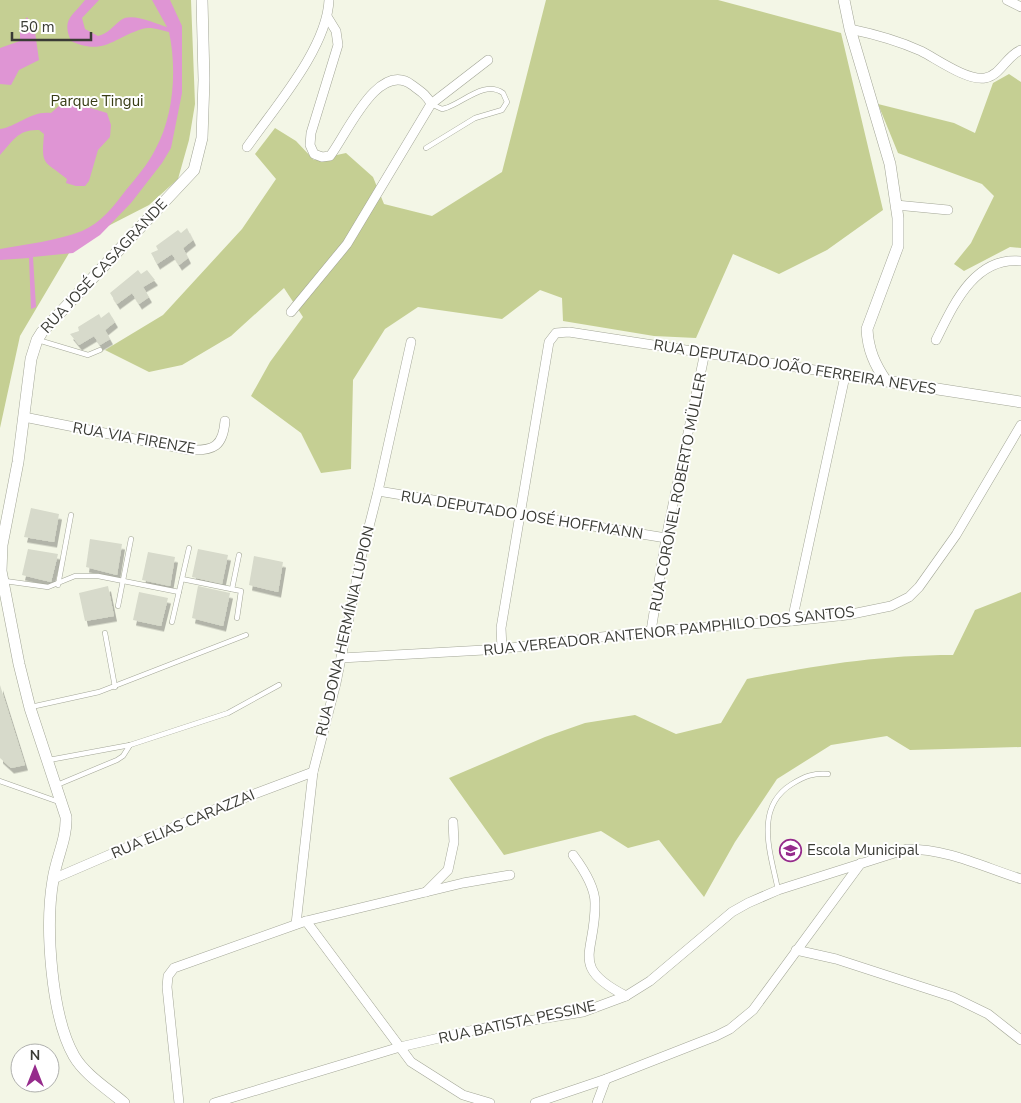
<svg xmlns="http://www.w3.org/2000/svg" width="1021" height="1103" font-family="'Nunito Sans',sans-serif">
<defs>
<filter id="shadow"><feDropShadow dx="3" dy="5.5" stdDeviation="0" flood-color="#0004"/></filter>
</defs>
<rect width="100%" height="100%" fill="#f3f6e6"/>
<g fill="#c5cf93">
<polygon points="0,0 191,0 195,104 189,140 178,179 149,205 75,243 20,336 0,428"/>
<polygon points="546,0 718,0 841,33 883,210 827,250 779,274 733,254 696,338 654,336 563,321 562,298 540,290 502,319 418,307 385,329 353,380 351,469 321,473 301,433 251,396 270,362 303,317 284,288 231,336 182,365 149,372 105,350 163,315 242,229 276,179 255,154 275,128 296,141 314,160 346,153 373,177 384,204 432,216 502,172"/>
<polygon points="1009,74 1021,82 1021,248 1010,247 964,271 954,264 971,243 994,196 982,184 898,153 878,104 954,123 975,133 993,83"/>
<path d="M1021 592V747L910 750 887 736 831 745 777 779 735 842 704 897 659 840 628 848 601 831 504 855 449 778 545 737 585 723 635 715 676 734 721 723 747 679C819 665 880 655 953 655L975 610Z"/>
</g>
<g fill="#df95d4">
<path d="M85 0H99L82 18 85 29 98 36C109 33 112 27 121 20 132 12 156 24 167 27L152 0H170L182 26V93L171 148 162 163 131 203 100 235 73 253 33 257 36 307 31 309 29 258 0 260V249C27 244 56 241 82 231 101 223 114 206 126 190 136 178 148 164 155 150 174 116 177 69 169 32 161 30 150 26 142 29 113 38 104 56 71 41 61 19 73 16 85 0Z"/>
<polygon points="27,17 35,32 39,60 19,70 11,85 0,84 0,48 20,41 20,26"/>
<path d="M74 103 107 113 111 125 110 137 98 150 89 181 85 186H76L66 183 67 179C44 160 41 167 44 134L39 130C18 129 13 141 0 155V129C18 126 32 110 51 113L60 105Z"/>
</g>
<g fill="#d7dacb" filter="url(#shadow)">
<polygon points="187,228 193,240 183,248 188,258 179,265 172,254 157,264 151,253 158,250 156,246 178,230 181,233"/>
<polygon points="138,270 141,274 147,270 155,280 143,287 149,297 139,304 132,293 117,304 110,293"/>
<polygon points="109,312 115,322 105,330 110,339 100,345 94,336 79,345 70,334 79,331 78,327 99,314 101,318"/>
<polygon points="31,508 59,514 54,542 24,537"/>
<polygon points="90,539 122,544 117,575 86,567"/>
<polygon points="28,549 58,554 51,582 22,575"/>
<polygon points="198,549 228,555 222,584 192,577"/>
<polygon points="148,552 175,557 170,586 142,580"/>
<polygon points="254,556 283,562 278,592 249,585"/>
<polygon points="108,586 114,616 85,621 79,593"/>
<polygon points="198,586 230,593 223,626 192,618"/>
<polygon points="139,592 168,598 161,626 133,620"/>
<polygon points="0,685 25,765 11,768 0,758"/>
</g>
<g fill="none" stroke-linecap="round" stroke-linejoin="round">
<defs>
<g id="service">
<path d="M426 148 475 118 502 110 507 102 503 93C485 80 464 102 446 108L442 109 431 104"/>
<polyline points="38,340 88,355 100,350"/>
<polyline points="182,579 241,591 237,618"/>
<polyline points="5,581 48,587 75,576 98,576 179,592"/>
<polyline points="58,585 71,515"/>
<polyline points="232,589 239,555"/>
<polyline points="118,606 131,539"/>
<polyline points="172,622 189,548"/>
<polyline points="105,633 115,687"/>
<polyline points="31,707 99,692 246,635"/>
<polyline points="49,760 130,745 228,713 279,685"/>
<polyline points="0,781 59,802"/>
<polyline points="57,785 117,760 123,756 130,745"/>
<path d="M778 890C771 854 753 808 792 784 805 776 813 773 828 774"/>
</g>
<g id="minor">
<polyline points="1007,0 1021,7"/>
<path d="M850 29C874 34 899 41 921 51 937 59 967 81 985 78 1001 75 1006 56 1021 50"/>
<polyline points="431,104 488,60"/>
<path d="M247 147C275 107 327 48 329 0"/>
<polyline points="896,205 948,210"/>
<path d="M291 312 347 244 431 104C427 95 420 91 412 85 378 59 346 136 330 156L322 157 314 154 310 145 311 133 338 45 336 31 328 18"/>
<path d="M936 340C953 306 974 256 1021 261"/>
<path d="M24 417 190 450C214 451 223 446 225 421"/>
<polyline points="378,491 666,538"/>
<polyline points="792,621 845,376"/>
<polyline points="651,631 666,538 705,352"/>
<polyline points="502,649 501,628 549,342 556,333 569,332 886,381"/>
<polyline points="341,658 502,649 651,631 792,621 847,615 891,606 909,597 919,587 956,535 1021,425"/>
<path d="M573 855C582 867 595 887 595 903 596 954 568 966 626 996"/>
<polyline points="53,879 225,805 313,772"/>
<polyline points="426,892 448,870 454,842 453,822"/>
<polyline points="306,921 411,1062 463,1095 490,1103"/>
<polyline points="296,924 313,772 336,683 361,558 378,491 411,342"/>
<polyline points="796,950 836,959 953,997 988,1014 1021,1040"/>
<polyline points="179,1103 167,987 168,976 174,968 306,921 463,883 510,875"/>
<path d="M214 1103 400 1047 478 1029 583 1012 626 996 650 981 732 912 748 903 778 890 907 849C948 849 983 867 1021 879"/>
<polyline points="535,1103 606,1079 716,1036 730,1029 753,1010 861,863"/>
<polyline points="597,1103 606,1079"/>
</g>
<g id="tertiary">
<path d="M844 0 850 29 890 164 898 218V246L867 329C868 350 875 365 886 381L1021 402"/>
<path d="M124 1103C108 1089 85 1075 74 1056 51 1016 45 926 53 880 56 858 67 839 66 817L30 708 19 664 1 571 2 545 18 462 31 359 37 340 42 332 194 170 202 138 204 80 202 0"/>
</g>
</defs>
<use href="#service" stroke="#a3a697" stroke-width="5.5"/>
<use href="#minor" stroke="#a3a697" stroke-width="10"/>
<use href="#tertiary" stroke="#a3a697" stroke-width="12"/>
<use href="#service" stroke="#fff" stroke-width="4.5"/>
<use href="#minor" stroke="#fff" stroke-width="9"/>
<use href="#tertiary" stroke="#fff" stroke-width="11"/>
</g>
<defs>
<symbol id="school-ring" viewBox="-11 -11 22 22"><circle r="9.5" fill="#fff" stroke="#962b8c" stroke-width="1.5"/><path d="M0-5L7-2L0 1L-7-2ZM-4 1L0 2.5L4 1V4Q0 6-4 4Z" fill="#962b8c"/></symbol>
</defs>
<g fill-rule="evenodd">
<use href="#school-ring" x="778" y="838" width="25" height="25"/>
</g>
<g text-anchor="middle" stroke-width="4" stroke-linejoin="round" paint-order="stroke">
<g font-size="15" fill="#383d15" stroke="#fff">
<text x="97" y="106">Parque Tingui</text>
</g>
<g font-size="15" fill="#3a3b35" stroke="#fff">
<text transform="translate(104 266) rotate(-47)" y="5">RUA JOSÉ CASAGRANDE</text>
<text transform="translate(795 367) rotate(9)" y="5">RUA DEPUTADO JOÃO FERREIRA NEVES</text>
<text transform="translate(134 438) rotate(10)" y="5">RUA VIA FIRENZE</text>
<text transform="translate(678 492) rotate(-79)" y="5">RUA CORONEL ROBERTO MÜLLER</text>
<text transform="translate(522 515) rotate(9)" y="5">RUA DEPUTADO JOSÉ HOFFMANN</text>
<text transform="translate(345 631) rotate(-77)" y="5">RUA DONA HERMÍNIA LUPION</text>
<text transform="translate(669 631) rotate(-6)" y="5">RUA VEREADOR ANTENOR PAMPHILO DOS SANTOS</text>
<text transform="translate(183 824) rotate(-23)" y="5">RUA ELIAS CARAZZAI</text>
<text transform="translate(517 1022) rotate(-12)" y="5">RUA BATISTA PESSINE</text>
</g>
<g font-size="15" fill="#3a3b35" stroke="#fff" text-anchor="start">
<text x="807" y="855">Escola Municipal</text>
</g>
</g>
<g transform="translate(35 1068)"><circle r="24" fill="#ffffff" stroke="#b0b1ae"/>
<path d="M0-4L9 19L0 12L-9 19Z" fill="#962b8c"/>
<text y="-8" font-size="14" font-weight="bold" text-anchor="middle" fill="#3a3b35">N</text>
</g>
<path d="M12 32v8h79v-8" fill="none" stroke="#3a3b35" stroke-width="2.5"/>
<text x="20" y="32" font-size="15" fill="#3a3b35" stroke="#ffffff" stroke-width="4" paint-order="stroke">50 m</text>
</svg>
